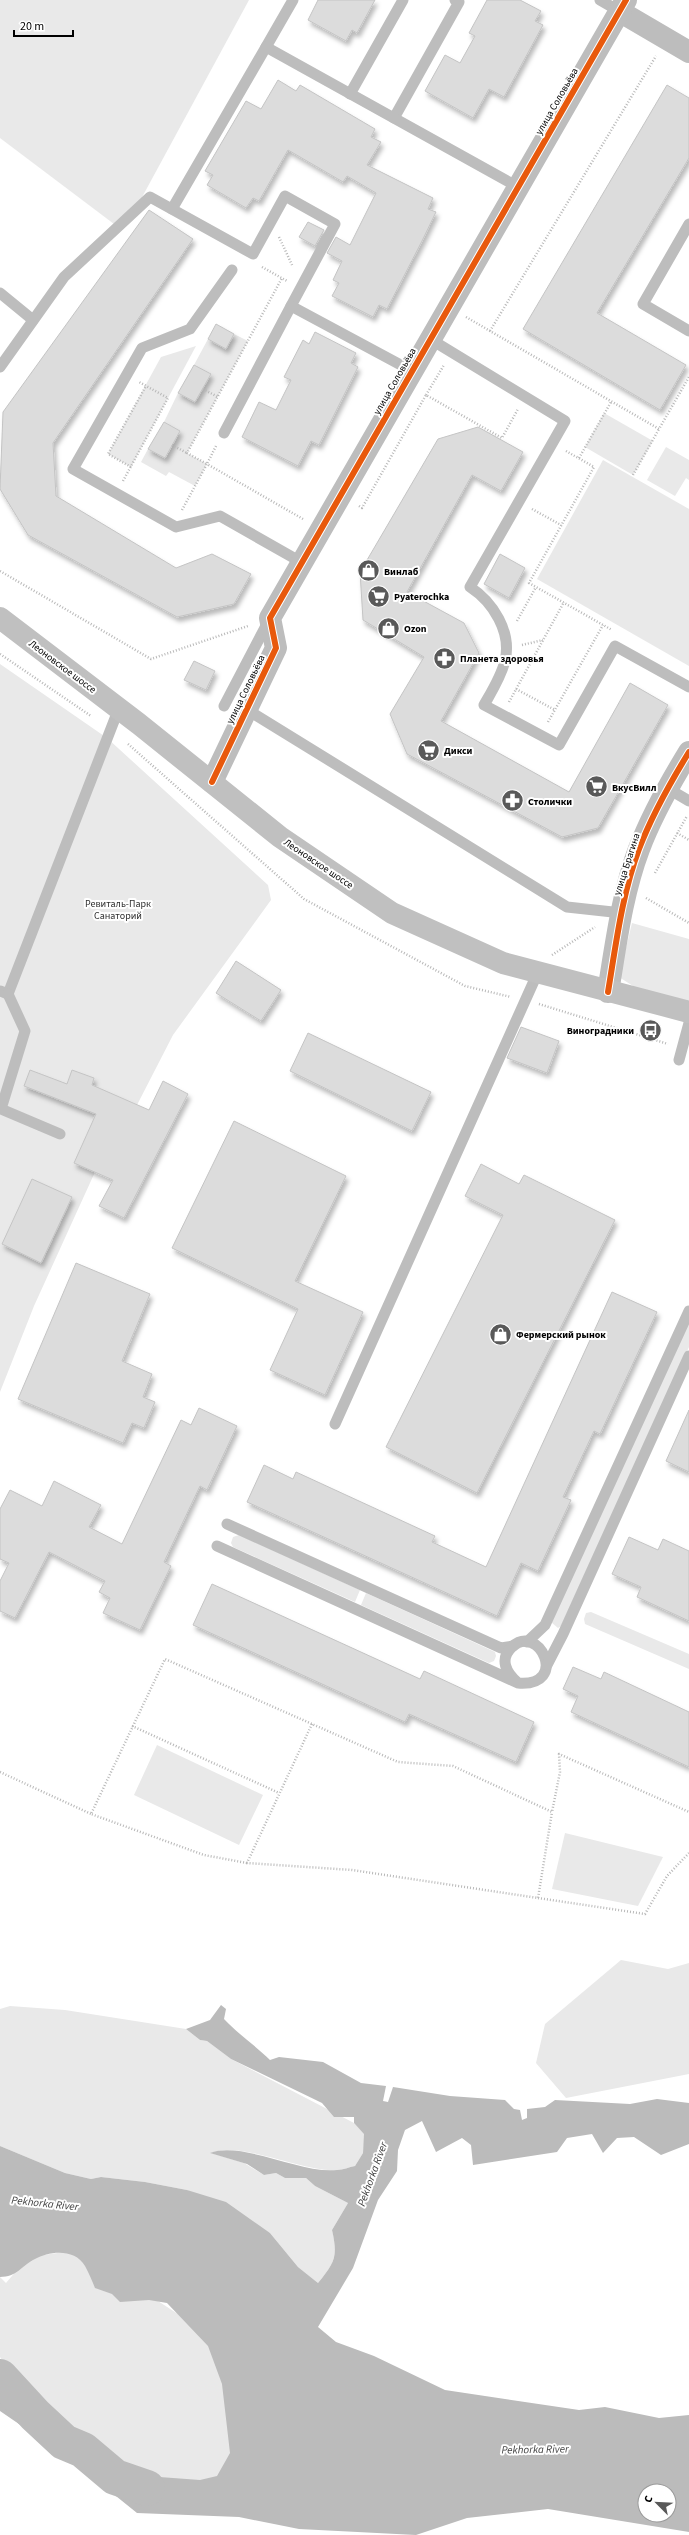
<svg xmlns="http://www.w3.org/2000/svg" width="689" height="2535" font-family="'Source Sans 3',sans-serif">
<defs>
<filter id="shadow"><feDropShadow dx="2.5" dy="4.5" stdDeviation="2" flood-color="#0004"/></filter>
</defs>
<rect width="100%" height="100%" fill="#fff"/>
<g fill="#e9e9e9">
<polygon points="0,0 249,0 134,212 118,227 0,138"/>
<polygon points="234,334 248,341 187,453 207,464 195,486 169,472 166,476 141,462 148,449 166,458 180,431 164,422 178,393 195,402 210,374 194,365 208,339 226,349"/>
<polygon points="196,346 131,467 108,454 161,357"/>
<polygon points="604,413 653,441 633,475 585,447"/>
<polygon points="666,447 689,460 689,480 686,478 675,496 647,480"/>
<polygon points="603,460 689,509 689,666 537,579"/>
<polygon points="0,664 107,738 268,885 271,900 173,1035 101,1175 95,1172 34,1306 0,1392"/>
<polygon points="632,923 689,939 689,1005 644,993 619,977"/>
<polygon points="689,1320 689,1347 561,1626 558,1628 551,1622"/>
<polygon points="239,1535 360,1590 355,1602 233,1547 231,1543 233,1537"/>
<polygon points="366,1593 495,1652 496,1656 494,1661 489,1663 361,1605"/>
<polygon points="591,1612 689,1654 689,1669 585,1624 584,1619 586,1613"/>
<polygon points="157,1745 263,1795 239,1845 134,1795"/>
<polygon points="565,1833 663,1857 638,1906 552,1889"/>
<polygon points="621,1960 668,1969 689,1963 689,2074 566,2098 536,2063 545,2024"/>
<path d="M10 2006 65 2010 186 2029 200 2040 207 2041 231 2059 354 2123 365 2134 363 2153 355 2166C349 2167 343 2170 337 2170 303 2173 240 2140 211 2153L244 2163 264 2175 276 2173 285 2178H306L315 2186 348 2203 332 2230C338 2257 335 2262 318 2283L298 2267 270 2233 187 2190 145 2182 101 2177 91 2179 65 2173 0 2146V2009Z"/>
<polygon points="80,2250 213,2337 228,2396 233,2467 207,2484 154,2481 115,2472 55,2424 16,2381 0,2357 0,2277 6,2283 28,2257"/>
</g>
<path fill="#bbb" fill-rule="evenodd" d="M221 2005 226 2009 224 2019C239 2035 255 2045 270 2060L279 2057 323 2062 361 2083 386 2086 383 2101 388 2102 393 2087 450 2096 505 2100 514 2109 520 2110 522 2120 527 2118V2109L545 2107 555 2100 630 2104 657 2099 689 2103V2144L661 2155 634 2137 617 2138 603 2153 592 2134 567 2138 557 2152 473 2165 471 2145 462 2138 436 2152 422 2121 405 2130 398 2150 397 2171 378 2200 353 2268 318 2327 336 2342 374 2356 445 2390 579 2410 605 2407 659 2418 689 2415V2532L548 2509 467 2518 416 2535 299 2529 239 2517 137 2513 70 2459 0 2411V2375L18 2396 102 2467 119 2474 200 2480 217 2476 230 2453 222 2384 208 2346 167 2303 149 2300 120 2302 112 2294 95 2288C92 2281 89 2273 85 2266 75 2248 49 2251 35 2259 21 2266 17 2277 0 2277V2146L65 2173 91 2179 101 2177 145 2182 187 2190 226 2202 270 2233 298 2267 318 2283C335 2262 338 2257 332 2230L348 2203 315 2186 306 2178H285L276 2173 264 2175 247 2164 210 2153C243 2141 301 2174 337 2170 343 2170 349 2167 355 2166L363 2153 364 2134 354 2123V2117H334L322 2103 231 2059 207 2041 200 2040 186 2029 210 2020ZM645 2491H669V2515H645Z"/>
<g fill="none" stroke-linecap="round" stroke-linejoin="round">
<polyline stroke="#bbb" stroke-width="36" points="0,2377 35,2415 64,2442 83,2450 115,2477 147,2488"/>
</g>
<g fill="#dcdcdc" stroke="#c4c4c4" filter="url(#shadow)">
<polygon points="318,0 375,0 357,33 352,30 346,41 308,20"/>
<polygon points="487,0 520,0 541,11 535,21 543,25 504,97 489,89 473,118 425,91 445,55 460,63 475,36 469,33"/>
<polygon points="278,80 296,91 300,85 375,129 371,137 381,142 367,165 433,198 428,209 436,212 422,241 387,309 379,305 373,317 332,296 339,283 333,280 342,261 327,253 336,237 350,245 376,193 347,176 343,182 288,150 259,201 253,198 246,208 207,185 213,175 205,171 246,101 261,109"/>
<polygon points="667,85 689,98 689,158 597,313 686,365 660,410 523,329"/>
<polygon points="149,210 193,239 53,443 56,496 176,568 212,554 251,574 234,604 177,617 28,535 0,489 3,412"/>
<polygon points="308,222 324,230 315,246 299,237"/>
<polygon points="216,324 234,334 226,349 208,339"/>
<polygon points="315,332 356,353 351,363 358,367 319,445 311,441 298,466 242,437 259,402 276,410 291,380 284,377 303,340 309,344"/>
<polygon points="194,365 211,374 195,402 178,393"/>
<polygon points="164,422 180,431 165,458 148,449"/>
<polygon points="478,427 523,452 501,491 472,475 407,592 464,623 479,653 441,721 569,792 630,683 668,705 598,828 562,837 407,754 390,714 424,657 363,620 360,572 438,439"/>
<polygon points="500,554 525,568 509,598 484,584"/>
<polygon points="194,661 215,671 206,690 184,680"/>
<polygon points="236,961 281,990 261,1021 216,993"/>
<polygon points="521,1027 559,1041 547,1073 507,1058"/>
<polygon points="308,1033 431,1092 412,1131 290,1071"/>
<polygon points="30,1070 67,1084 72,1070 94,1078 92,1085 149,1110 163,1081 188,1094 124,1218 99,1206 113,1180 74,1163 96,1114 24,1086"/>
<polygon points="234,1121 346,1176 295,1281 363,1312 325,1395 270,1370 298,1309 172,1248"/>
<polygon points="481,1164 519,1184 524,1175 615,1220 477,1493 386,1447 503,1215 465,1196"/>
<polygon points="32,1179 72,1197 41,1263 2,1244"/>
<polygon points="76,1263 150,1294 122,1361 152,1374 143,1397 155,1402 144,1428 132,1423 123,1443 18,1399"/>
<polygon points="612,1292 657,1312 600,1434 594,1431 563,1497 571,1500 538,1571 521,1563 497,1616 247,1502 264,1465 293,1479 296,1472 435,1536 432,1542 486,1567"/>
<polygon points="199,1408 237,1426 207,1490 200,1486 164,1562 171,1566 140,1630 103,1613 110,1598 99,1592 105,1581 49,1552 15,1618 0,1611 0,1581 9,1563 0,1559 0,1509 10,1490 42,1506 54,1481 101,1505 89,1527 122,1544 181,1420 191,1425"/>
<polygon points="689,1410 689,1472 666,1461"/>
<polygon points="629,1537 658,1550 663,1539 689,1551 689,1621 637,1597 641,1587 612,1574"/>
<polygon points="212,1584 420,1679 424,1671 534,1722 516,1762 409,1714 405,1722 193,1625"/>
<polygon points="573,1667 601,1679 604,1672 689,1712 689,1767 571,1712 578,1696 563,1689"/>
</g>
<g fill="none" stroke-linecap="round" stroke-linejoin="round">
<g stroke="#b8b8b8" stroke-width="2.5" stroke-dasharray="1 2" stroke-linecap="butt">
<polyline points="279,237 293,267"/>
<polyline points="262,267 287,281"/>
<polyline points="466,317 659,429 689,377"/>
<polyline points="490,331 656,56"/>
<polyline points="203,389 218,397"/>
<polyline points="426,395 444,365"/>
<polyline points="172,445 187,453"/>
<polyline points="216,446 207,464 187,453 282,278"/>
<polyline points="566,451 594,467 529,583 612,630"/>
<polyline points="579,458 611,402"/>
<polyline points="131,467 108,454 146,386"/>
<polyline points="633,475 659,429"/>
<polyline points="123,481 168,398 139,382"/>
<polyline points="359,506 362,508 426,395 502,438 518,409"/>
<polyline points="532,509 561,525"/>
<polyline points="182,510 207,464 303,519"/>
<polyline points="0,571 151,659 248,626"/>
<polyline points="517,621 536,587"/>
<polyline points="522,645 543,640"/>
<polyline points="0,654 91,716"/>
<polyline points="516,689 555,710"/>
<polyline points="509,702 564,602"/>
<polyline points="548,722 603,625"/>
<polyline points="128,744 304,899 465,986 511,997"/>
<polyline points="677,833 689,840"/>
<polyline points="655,873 687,816"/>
<polyline points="646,898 689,923"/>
<polyline points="552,955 595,927"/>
<polyline points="539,1004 668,1044"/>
<polyline points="312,1724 247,1863 352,1870 538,1898 552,1812"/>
<polyline points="132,1726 279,1793"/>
<polyline points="0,1772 91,1814"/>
<polyline points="247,1863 204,1855 91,1814 165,1659 398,1762 453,1766 552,1812 560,1772 559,1754 689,1812"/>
<polyline points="538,1898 645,1914 667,1876 689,1853"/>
</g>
<g stroke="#bdbdbd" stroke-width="11">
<polyline points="600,0 619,11"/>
<polyline points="266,47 293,0"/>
<polyline points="350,94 403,0"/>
<polyline points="394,118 459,2 455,0"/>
<polyline points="172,209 266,47 518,187"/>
<polyline points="689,224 643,304 689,331"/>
<polyline points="232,270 190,329 142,348 73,469 176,527 220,516 301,562"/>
<polyline points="0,293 33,320"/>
<path d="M430 339 565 421 470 587C493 602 512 632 505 661 501 677 492 691 484 705L559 745 615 646 689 687"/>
<polyline points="0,367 64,277 150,197 253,254 285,196 335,224 291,306 412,371"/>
<polyline points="224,433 291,306"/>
<polyline points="224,706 269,620"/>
<polyline points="246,709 567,907 622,913"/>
<polyline points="667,788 689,801"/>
<polyline points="0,991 8,994 119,708"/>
<polyline points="8,994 25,1031 1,1109 60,1134"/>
<polyline points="679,1060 689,1023"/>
<polyline points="335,1424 538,972"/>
<polyline points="227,1524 501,1648 513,1646"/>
<path d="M217 1546 518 1683C570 1687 539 1622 512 1647 499 1659 506 1673 518 1683"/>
<polyline points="527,1642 545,1625 689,1311"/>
<polyline points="547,1665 563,1634 689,1356"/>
</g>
<g stroke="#bdbdbd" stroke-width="22">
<polyline points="619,11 689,52"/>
<polyline points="212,782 276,648 270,618 626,0"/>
<path d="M608 992C616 944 622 894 639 849 652 815 670 783 689 752"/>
</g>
<polyline stroke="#c0c0c0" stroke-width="22" points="0,618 139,724 280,837 392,913 503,963 689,1012"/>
<defs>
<g id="cycleway">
<polyline points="212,782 276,648 270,618 626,0"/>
<path d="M608 992C616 944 622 894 639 849 652 815 670 783 689 752"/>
</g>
</defs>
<use href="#cycleway" stroke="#fff" stroke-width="8"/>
<use href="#cycleway" stroke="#e8590c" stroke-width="6"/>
</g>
<defs>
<symbol id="shop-disc" viewBox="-11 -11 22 22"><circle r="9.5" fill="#595959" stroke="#fff"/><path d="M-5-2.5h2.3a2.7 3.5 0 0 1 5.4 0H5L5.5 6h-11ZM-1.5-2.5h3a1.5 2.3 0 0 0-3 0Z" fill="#fff"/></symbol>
<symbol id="supermarket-disc" viewBox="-11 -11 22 22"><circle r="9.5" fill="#595959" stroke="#fff"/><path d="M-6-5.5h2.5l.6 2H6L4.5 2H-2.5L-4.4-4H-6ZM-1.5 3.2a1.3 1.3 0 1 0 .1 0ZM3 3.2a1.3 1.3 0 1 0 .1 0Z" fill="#fff"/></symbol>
<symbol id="pharmacy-disc" viewBox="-11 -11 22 22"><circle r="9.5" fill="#595959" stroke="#fff"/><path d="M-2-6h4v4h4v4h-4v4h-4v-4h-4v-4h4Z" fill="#fff"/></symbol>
<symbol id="bus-disc" viewBox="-11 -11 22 22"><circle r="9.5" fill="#595959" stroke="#fff"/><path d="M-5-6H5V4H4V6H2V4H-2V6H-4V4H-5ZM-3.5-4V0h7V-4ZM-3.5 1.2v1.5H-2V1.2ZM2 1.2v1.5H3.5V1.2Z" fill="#fff"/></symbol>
</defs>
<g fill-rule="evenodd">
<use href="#shop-disc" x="356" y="558" width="25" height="25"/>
<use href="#supermarket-disc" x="366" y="584" width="25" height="25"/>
<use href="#shop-disc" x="376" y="616" width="25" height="25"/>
<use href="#pharmacy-disc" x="432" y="646" width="25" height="25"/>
<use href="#supermarket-disc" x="416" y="738" width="25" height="25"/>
<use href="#supermarket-disc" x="584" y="774" width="25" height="25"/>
<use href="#pharmacy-disc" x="500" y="788" width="25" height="25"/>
<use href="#bus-disc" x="638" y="1018" width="25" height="25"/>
<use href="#shop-disc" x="488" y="1322" width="25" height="25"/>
</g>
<g text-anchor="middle" stroke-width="4" stroke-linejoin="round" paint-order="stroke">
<g font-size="10" fill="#000" stroke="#fff">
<text transform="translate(556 101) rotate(-60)" y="4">улица Соловьёва</text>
<text transform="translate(394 381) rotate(-60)" y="4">улица Соловьёва</text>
<text transform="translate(63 666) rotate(37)" y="4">Леоновское шоссе</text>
<text transform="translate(245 689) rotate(-64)" y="4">улица Соловьёва</text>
<text transform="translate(319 863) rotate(34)" y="4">Леоновское шоссе</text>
<text transform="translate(626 864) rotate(-72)" y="4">улица Брагина</text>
</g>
<g font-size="10" font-weight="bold" fill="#000" stroke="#fff" text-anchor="start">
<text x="384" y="575">Винлаб</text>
<text x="394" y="600">Pyaterochka</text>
<text x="404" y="632">Ozon</text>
<text x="460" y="662">Планета здоровья</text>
<text x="444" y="754">Дикси</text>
<text x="612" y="791">ВкусВилл</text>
<text x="528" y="805">Столички</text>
<text x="634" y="1034" text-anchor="end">Виноградники</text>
<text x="516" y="1338">Фермерский рынок</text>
</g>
<g font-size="10" fill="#2e2e2e" stroke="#fff">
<text x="118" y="907">Ревиталь-Парк<tspan x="118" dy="12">Санаторий</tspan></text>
</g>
<g font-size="11" font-style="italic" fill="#3f3f3f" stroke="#fff">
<text transform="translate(372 2174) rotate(-70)" y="4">Pekhorka River</text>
<text transform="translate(45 2203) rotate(6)" y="4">Pekhorka River</text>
<text transform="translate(535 2449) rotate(-1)" y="4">Pekhorka River</text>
</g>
</g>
<g transform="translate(657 2503) rotate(294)"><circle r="19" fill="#ffffff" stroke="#999999"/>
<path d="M0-3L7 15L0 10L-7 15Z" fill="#595959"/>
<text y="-6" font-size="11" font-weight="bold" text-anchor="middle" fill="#000000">С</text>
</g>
<path d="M14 30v6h59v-6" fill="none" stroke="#000000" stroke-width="2"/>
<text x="20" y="30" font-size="12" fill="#000000" stroke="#ffffff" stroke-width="3" paint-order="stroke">20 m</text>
</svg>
